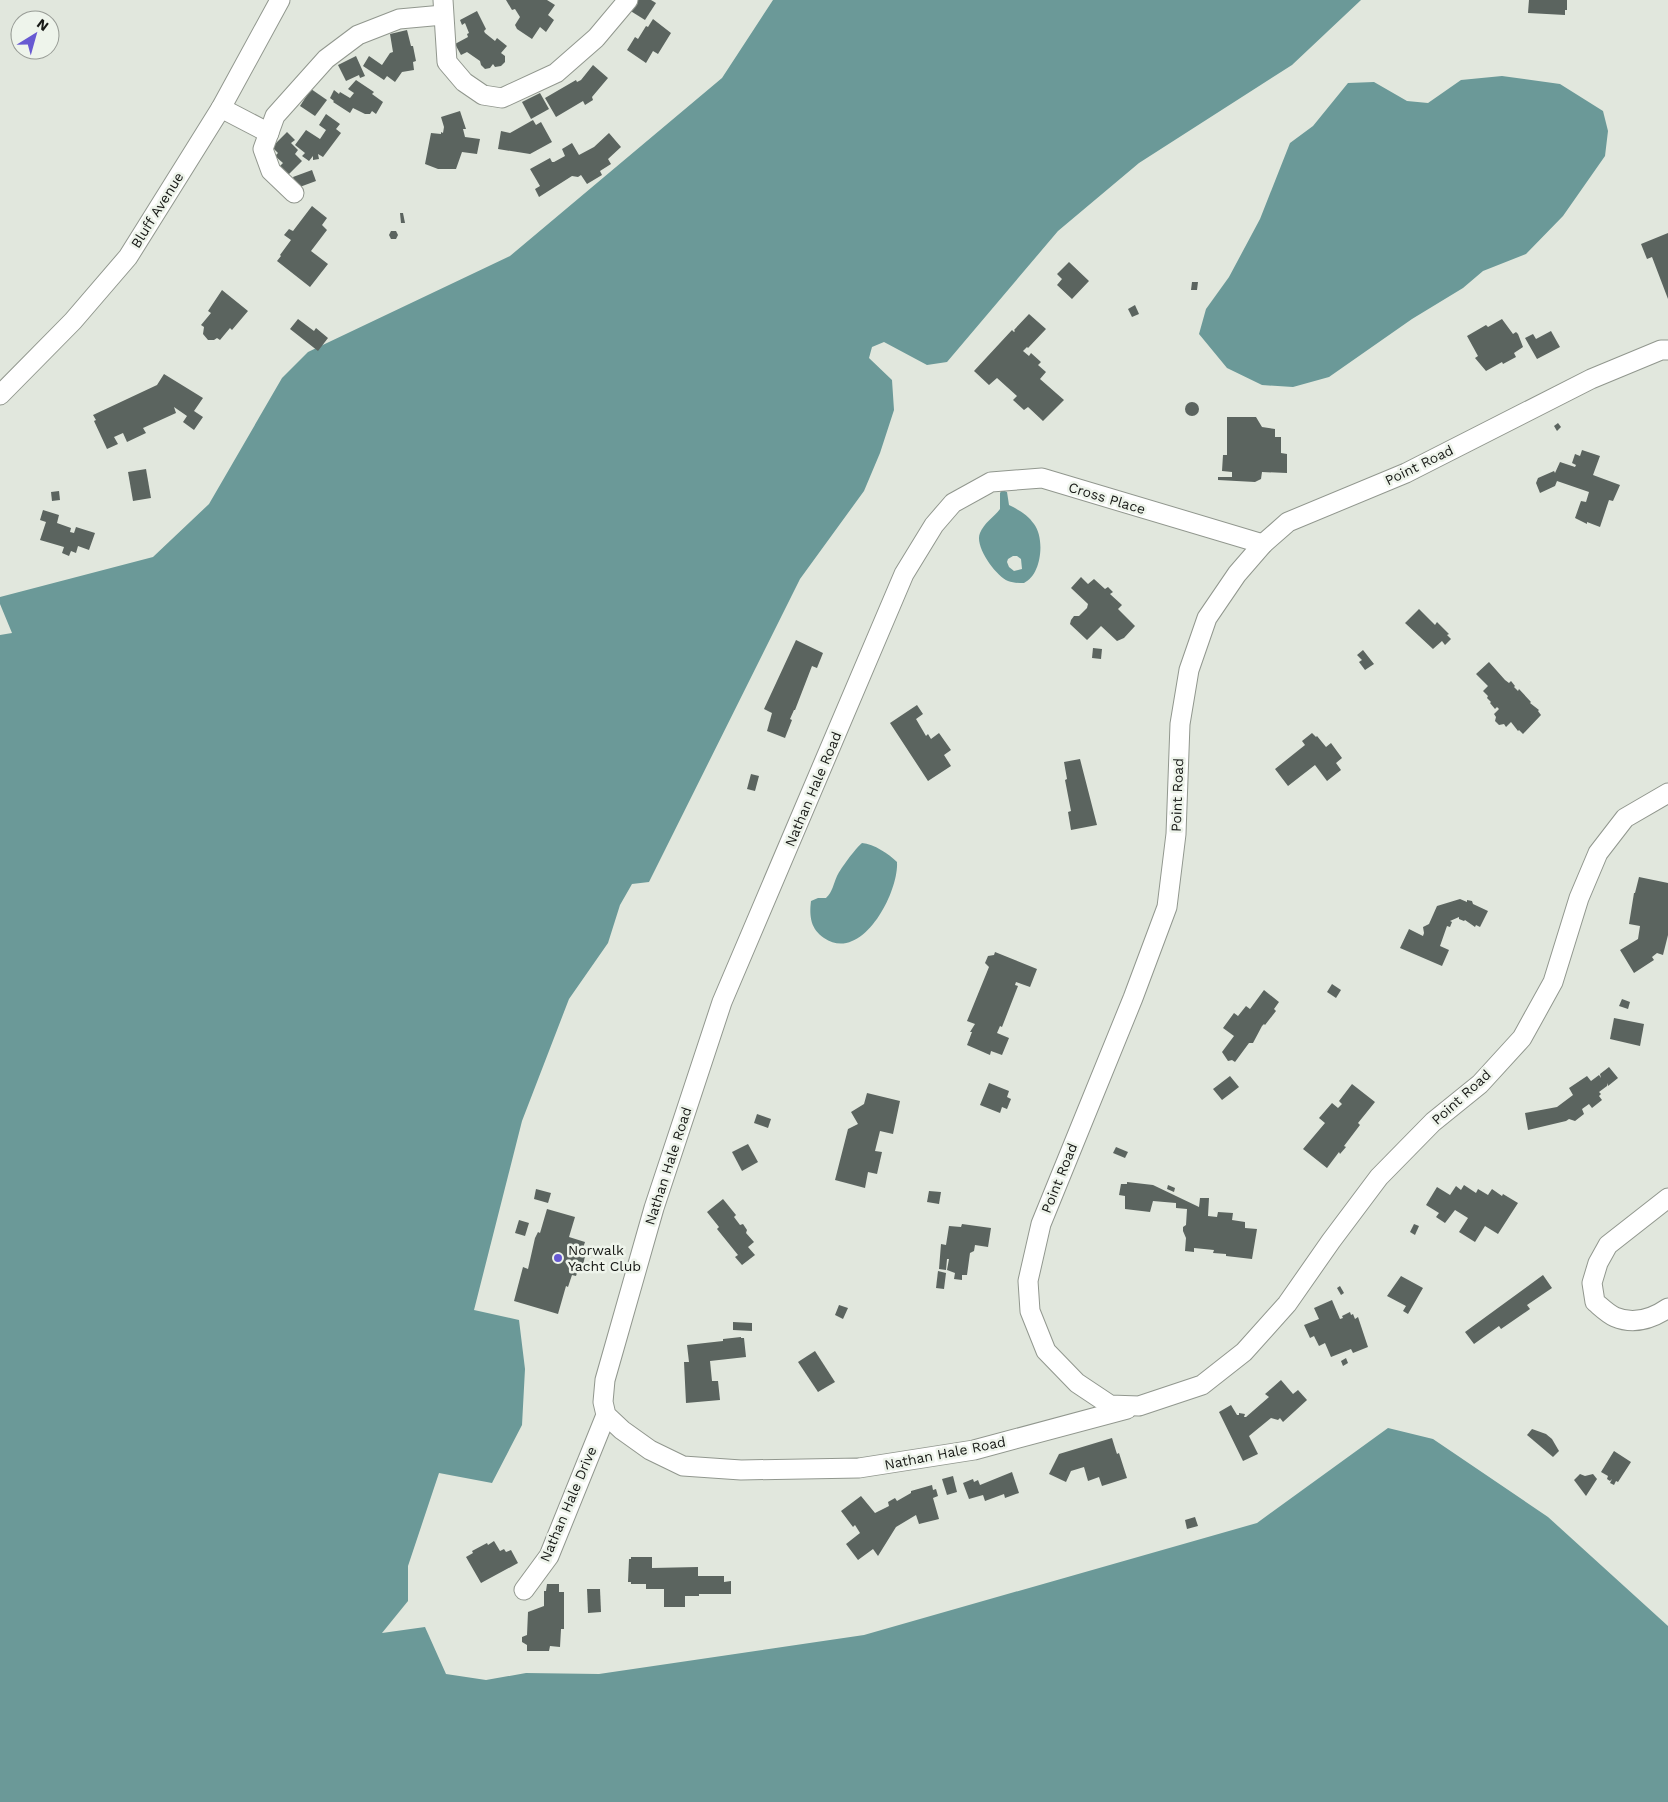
<svg xmlns="http://www.w3.org/2000/svg" width="1668" height="1802" font-family="'Work Sans',sans-serif">
<rect width="100%" height="100%" fill="#e1e7dd"/>
<g fill="#6b9998" fill-rule="evenodd">
<polygon points="773,0 1361,0 1292,65 1139,163 1058,231 947,362 927,365 884,342 872,347 869,358 892,380 894,410 880,453 864,491 800,579 649,882 632,884 620,905 608,943 569,999 522,1121 474,1310 519,1320 525,1369 522,1425 492,1483 439,1473 408,1566 408,1601 382,1633 425,1627 446,1674 486,1680 526,1673 599,1674 864,1635 1257,1523 1388,1428 1433,1439 1548,1517 1668,1626 1668,1802 0,1802 0,635 12,633 0,604 0,597 153,557 209,504 282,378 308,352 510,256 722,78"/>
<polygon points="1502,76 1560,84 1603,111 1608,131 1605,156 1563,216 1526,254 1483,271 1463,288 1412,319 1329,377 1293,387 1262,385 1227,368 1199,334 1206,309 1229,277 1260,219 1290,143 1313,126 1348,83 1374,82 1407,101 1428,103 1461,80"/>
<path d="M1002 490 1007 492 1009 505C1019 510 1028 515 1034 524 1045 538 1042 575 1024 583 1019 583 1013 583 1008 581 996 576 974 546 980 533 984 523 994 517 1000 509V493ZM1013 556H1017L1021 559 1022 569 1014 571 1009 567 1007 562 1008 559Z"/>
<path d="M862 843C874 844 889 854 897 862 899 892 862 964 824 938 811 929 809 917 811 901L818 898H826C833 891 833 885 837 876 841 868 855 849 862 843Z"/>
</g>
<g fill="#5b645f">
<polygon points="506,0 547,0 555,5 548,15 554,20 546,32 540,27 532,39 517,29 515,25 520,17 515,9 512,10"/>
<polygon points="636,0 651,0 656,3 645,20 629,10"/>
<polygon points="1529,0 1567,0 1567,10 1565,10 1565,15 1528,13"/>
<polygon points="477,11 486,29 484,31 485,33 495,41 497,38 507,46 501,53 505,56 505,62 501,66 495,67 493,64 490,68 485,69 481,65 480,61 467,52 461,55 455,44 468,37 467,34 469,33 465,23 462,25 460,20"/>
<polygon points="653,19 671,33 658,54 653,51 646,63 627,50 635,37 638,39 646,26 648,27"/>
<polygon points="407,30 411,46 413,46 416,61 413,62 414,70 402,72 395,82 387,76 384,80 363,66 369,56 382,65 390,53 393,52 390,34"/>
<polygon points="356,56 365,76 360,78 359,75 346,81 338,65"/>
<polygon points="593,65 608,78 592,97 593,100 585,105 583,101 556,117 545,98 576,80 577,82 581,80"/>
<polygon points="356,80 374,92 372,94 383,102 376,114 372,111 370,114 365,114 353,108 350,113 333,102 334,101 330,98 334,90 339,94 340,92 350,98 354,93 348,89"/>
<polygon points="311,89 327,100 315,116 300,106"/>
<polygon points="540,93 549,109 531,119 522,102"/>
<polygon points="460,111 466,129 463,129 465,137 480,139 477,154 462,152 456,169 438,169 425,164 431,133 441,134 441,132 443,133 444,127 441,117"/>
<polygon points="326,114 340,124 336,129 341,133 323,157 318,154 319,159 313,160 313,156 309,161 302,156 305,153 295,145 306,130 320,139 326,130 319,125"/>
<polygon points="533,120 536,125 541,122 552,142 530,154 498,149 501,131 510,133"/>
<polygon points="287,132 295,140 291,143 298,150 295,154 302,161 288,175 279,167 283,163 275,156 278,153 272,147"/>
<polygon points="609,133 621,147 608,159 611,164 600,171 602,175 587,184 581,175 578,177 572,176 539,197 535,189 540,186 530,169 550,158 552,162 554,162 565,156 562,149 572,143 579,155 594,147"/>
<polygon points="312,170 316,181 297,188 293,177"/>
<polygon points="312,206 327,218 322,225 327,230 311,251 328,264 310,287 277,261 281,256 280,255 291,240 284,235 289,229 293,231"/>
<polygon points="400,213 403,213 405,223 401,223"/>
<polygon points="391,231 396,231 398,235 396,239 391,239 389,235"/>
<polygon points="1668,233 1668,299 1652,257 1647,259 1641,244"/>
<polygon points="1069,262 1089,281 1072,299 1057,285 1062,279 1057,274"/>
<polygon points="1192,282 1198,282 1197,290 1191,290"/>
<polygon points="222,290 248,311 232,330 230,328 220,340 217,338 214,340 208,340 203,334 204,327 201,325 211,313 208,311"/>
<polygon points="1135,305 1139,314 1132,317 1128,309"/>
<polygon points="1029,314 1046,329 1028,348 1027,347 1023,351 1029,356 1031,353 1041,362 1038,365 1046,372 1040,379 1064,400 1043,421 1028,407 1024,410 1013,400 1017,396 997,378 989,385 974,371 1012,330 1014,332 1015,331 1014,330"/>
<polygon points="298,319 314,331 316,328 328,338 318,351 290,329"/>
<polygon points="1502,319 1513,334 1516,332 1518,334 1523,347 1514,353 1516,357 1503,364 1502,362 1486,371 1475,358 1478,356 1467,336 1486,325 1488,327"/>
<polygon points="1551,331 1560,347 1537,359 1525,338 1533,334 1536,339"/>
<polygon points="164,374 203,398 194,411 203,417 194,430 183,422 187,416 174,407 176,413 143,428 146,433 127,442 123,433 114,437 118,444 107,449 94,421 96,420 93,415 157,385"/>
<circle cx="1192" cy="409" r="7"/>
<polygon points="1227,417 1256,417 1262,427 1275,429 1275,437 1281,437 1281,453 1287,454 1287,473 1262,472 1261,479 1255,482 1218,480 1218,477 1232,477 1232,472 1222,471 1223,455 1227,455"/>
<polygon points="1558,423 1561,427 1557,431 1554,426"/>
<polygon points="1582,450 1600,456 1593,475 1620,485 1613,501 1609,500 1600,527 1587,522 1587,524 1575,518 1581,501 1586,502 1589,492 1557,481 1555,486 1540,493 1536,483 1538,478 1554,471 1555,473 1560,462 1575,467 1576,465 1572,463 1575,454 1580,456"/>
<polygon points="146,469 151,498 133,501 128,472"/>
<polygon points="59,491 60,500 52,501 51,492"/>
<polygon points="43,510 59,515 57,523 71,528 70,532 74,533 76,527 95,533 89,550 78,546 76,553 71,551 69,556 62,553 64,547 40,540 46,522 40,520"/>
<polygon points="1081,577 1088,584 1094,579 1105,589 1108,587 1113,592 1110,594 1122,605 1118,609 1135,626 1124,638 1117,641 1101,626 1087,640 1070,624 1071,620 1074,616 1079,616 1087,608 1088,604 1071,588"/>
<polygon points="1419,609 1435,625 1437,622 1449,634 1447,635 1451,639 1445,645 1442,641 1433,649 1405,623"/>
<polygon points="796,640 823,653 817,668 812,666 795,710 794,710 790,719 792,720 785,738 767,731 772,713 764,709"/>
<polygon points="1093,648 1102,649 1101,659 1092,658"/>
<polygon points="1363,650 1374,664 1365,670 1359,662 1362,660 1357,655"/>
<polygon points="1489,662 1505,680 1509,683 1511,681 1515,686 1514,687 1518,691 1519,689 1531,702 1530,703 1539,710 1538,711 1541,715 1523,734 1519,730 1518,731 1511,722 1506,727 1504,724 1499,725 1495,721 1496,717 1494,714 1499,709 1497,707 1495,709 1490,703 1491,702 1487,698 1488,696 1483,691 1488,686 1476,674"/>
<polygon points="917,705 923,714 916,719 926,736 928,734 931,739 939,733 951,750 944,755 951,766 928,781 890,723"/>
<polygon points="1312,733 1316,737 1317,736 1326,747 1331,743 1342,758 1336,763 1341,770 1327,781 1315,765 1288,786 1275,769 1305,745 1302,741"/>
<polygon points="1080,759 1097,825 1071,830 1068,812 1071,811 1065,780 1067,779 1064,762"/>
<polygon points="751,774 759,776 755,791 747,789"/>
<polygon points="1639,877 1668,883 1668,935 1663,955 1657,953 1652,957 1654,960 1634,973 1620,950 1638,939 1640,926 1629,924 1634,893 1635,893"/>
<polygon points="1460,899 1467,902 1467,900 1472,901 1473,904 1488,911 1480,927 1476,925 1475,927 1465,920 1464,921 1459,919 1459,917 1450,921 1452,922 1450,927 1447,926 1440,946 1449,950 1442,966 1400,948 1409,929 1423,936 1424,933 1423,927 1429,924 1437,906"/>
<polygon points="995,952 1037,969 1030,987 1016,982 1015,985 1018,986 1002,1027 1000,1026 997,1033 1009,1038 1002,1055 991,1051 990,1055 967,1045 972,1032 970,1032 975,1024 967,1021 989,967 985,963 988,956 994,955"/>
<polygon points="1332,984 1341,990 1336,998 1327,992"/>
<polygon points="1264,990 1279,1002 1274,1009 1276,1011 1265,1025 1264,1024 1262,1026 1253,1043 1249,1043 1235,1062 1232,1060 1228,1061 1222,1052 1234,1036 1223,1028 1234,1013 1238,1016 1246,1006 1250,1009"/>
<polygon points="1622,999 1630,1002 1628,1009 1619,1006"/>
<polygon points="1614,1018 1644,1024 1640,1046 1610,1039"/>
<polygon points="1609,1067 1618,1078 1608,1086 1607,1083 1607,1086 1599,1092 1601,1094 1599,1096 1602,1100 1592,1108 1589,1104 1582,1109 1584,1114 1575,1121 1569,1119 1566,1121 1528,1130 1525,1113 1557,1107 1573,1095 1569,1088 1587,1076 1591,1081 1599,1075 1601,1078 1600,1074"/>
<polygon points="1230,1076 1239,1087 1222,1100 1213,1089"/>
<polygon points="989,1083 1009,1091 1007,1097 1011,1099 1007,1109 1002,1107 1000,1113 980,1105"/>
<polygon points="1352,1084 1375,1102 1358,1123 1360,1125 1344,1146 1346,1147 1340,1154 1339,1152 1327,1168 1303,1149 1325,1123 1319,1118 1332,1103 1338,1108 1342,1104 1339,1101"/>
<polygon points="867,1093 900,1101 893,1134 880,1131 875,1151 882,1152 877,1174 868,1172 865,1188 835,1180 848,1129 858,1124 851,1112 864,1104"/>
<polygon points="757,1114 771,1119 768,1128 754,1123"/>
<polygon points="748,1144 758,1162 742,1171 732,1152"/>
<polygon points="1116,1147 1128,1152 1125,1158 1113,1153"/>
<polygon points="1127,1182 1153,1185 1199,1207 1200,1198 1209,1198 1208,1216 1217,1217 1218,1212 1233,1213 1232,1220 1245,1222 1245,1228 1257,1229 1252,1259 1226,1256 1226,1254 1213,1253 1214,1250 1194,1248 1194,1252 1185,1251 1186,1238 1183,1231 1183,1227 1186,1225 1187,1209 1176,1208 1176,1203 1153,1201 1150,1212 1125,1209 1125,1196 1119,1195 1121,1184 1127,1184"/>
<polygon points="1168,1185 1175,1188 1174,1192 1167,1189"/>
<polygon points="1464,1185 1476,1193 1478,1189 1488,1195 1492,1189 1502,1196 1503,1194 1518,1203 1498,1234 1485,1226 1475,1242 1459,1232 1468,1218 1455,1210 1445,1223 1436,1217 1439,1213 1426,1205 1437,1187 1450,1195 1456,1186 1461,1190"/>
<polygon points="536,1189 551,1193 548,1203 534,1199"/>
<polygon points="929,1191 941,1192 939,1204 927,1202"/>
<polygon points="723,1199 736,1215 734,1217 740,1225 743,1224 747,1230 746,1233 754,1242 748,1247 755,1255 742,1265 735,1257 738,1255 717,1229 719,1227 707,1212"/>
<polygon points="547,1209 575,1217 569,1237 585,1242 582,1251 586,1252 583,1265 580,1264 576,1276 572,1275 568,1287 566,1286 558,1314 514,1301 523,1267 528,1269 535,1238 538,1232 540,1233"/>
<polygon points="519,1220 529,1223 525,1236 515,1233"/>
<polygon points="962,1224 991,1228 988,1247 975,1245 974,1251 970,1253 967,1275 962,1275 962,1280 954,1279 955,1273 947,1270 949,1259 947,1259 946,1270 939,1269 941,1244 946,1245 949,1226 961,1227"/>
<polygon points="1414,1224 1419,1226 1415,1235 1410,1232"/>
<polygon points="938,1271 946,1273 944,1289 936,1288"/>
<polygon points="1543,1275 1552,1288 1527,1305 1530,1309 1501,1329 1499,1326 1474,1344 1465,1332"/>
<polygon points="1401,1276 1423,1288 1408,1314 1403,1311 1406,1306 1387,1296"/>
<polygon points="1340,1286 1344,1293 1341,1295 1337,1288"/>
<polygon points="1332,1300 1340,1319 1343,1318 1342,1316 1350,1312 1351,1315 1353,1314 1355,1319 1358,1317 1368,1347 1353,1353 1351,1349 1331,1357 1325,1343 1319,1346 1314,1336 1310,1338 1304,1325 1319,1319 1314,1308"/>
<polygon points="839,1305 848,1308 843,1319 835,1315"/>
<polygon points="733,1322 752,1323 752,1331 733,1330"/>
<polygon points="741,1337 741,1338 744,1338 746,1357 710,1361 712,1381 718,1381 720,1400 686,1403 684,1362 689,1362 687,1345 723,1341 723,1339"/>
<polygon points="815,1351 835,1382 818,1392 798,1362"/>
<polygon points="1346,1358 1348,1363 1343,1366 1341,1361"/>
<polygon points="1281,1380 1293,1394 1298,1390 1307,1400 1283,1422 1280,1418 1278,1420 1271,1418 1249,1436 1258,1454 1243,1461 1219,1412 1231,1405 1237,1415 1239,1415 1239,1413 1245,1414 1244,1417 1246,1417 1269,1397 1265,1394"/>
<polygon points="1532,1429 1546,1434 1552,1439 1559,1451 1553,1457 1527,1435"/>
<polygon points="1112,1438 1116,1451 1117,1454 1119,1453 1127,1478 1102,1486 1099,1477 1088,1481 1084,1467 1071,1471 1066,1482 1049,1474 1059,1454"/>
<polygon points="1614,1451 1631,1462 1618,1482 1616,1481 1614,1485 1610,1483 1612,1479 1610,1481 1607,1479 1608,1476 1601,1472"/>
<polygon points="1012,1472 1019,1493 1005,1498 1004,1494 985,1501 983,1495 969,1499 963,1483 973,1479 974,1482 978,1480 980,1485"/>
<polygon points="1580,1474 1585,1476 1593,1474 1597,1479 1586,1496 1574,1480"/>
<polygon points="953,1476 957,1492 947,1495 942,1479"/>
<polygon points="932,1485 933,1490 936,1489 938,1496 933,1498 939,1519 919,1524 916,1515 896,1527 878,1556 873,1549 858,1560 846,1544 860,1533 855,1525 853,1527 841,1511 861,1496 875,1513 889,1506 888,1502 895,1498 897,1501 911,1493 911,1491"/>
<polygon points="1195,1517 1198,1526 1187,1529 1185,1520"/>
<polygon points="494,1541 500,1551 504,1549 506,1552 511,1550 518,1563 481,1583 466,1557 473,1553 472,1551 487,1543 488,1545"/>
<polygon points="631,1557 652,1557 652,1568 698,1567 698,1576 724,1576 724,1582 731,1581 731,1594 699,1594 699,1596 685,1596 685,1607 664,1607 664,1589 646,1589 646,1584 631,1584 631,1582 628,1582 629,1559 631,1559"/>
<polygon points="547,1584 559,1584 559,1592 564,1592 564,1629 561,1629 560,1647 550,1646 549,1651 527,1651 527,1645 522,1642 522,1637 527,1635 528,1612 544,1606 544,1591 546,1591"/>
<polygon points="587,1589 600,1589 601,1612 588,1613"/>
</g>
<g fill="none" stroke-linecap="round" stroke-linejoin="round">
<defs>
<g id="minor">
<polyline points="443,0 447,62 464,82 483,95 502,98 556,73 596,38 628,0"/>
<polyline points="221,108 269,133"/>
<polyline points="294,193 271,171 263,149 275,116 326,59 358,35 399,19 443,15"/>
<polyline points="1668,350 1661,350 1591,379 1406,473 1288,522 1263,544 1237,574 1207,618 1189,670 1180,724 1176,834 1167,907 1133,998 1041,1224 1028,1281 1030,1311 1046,1351 1077,1383 1110,1405 1139,1406 1202,1385 1244,1352 1287,1304 1331,1241 1379,1177 1433,1122 1480,1084 1522,1038 1553,982 1579,898 1598,853 1625,818 1668,793"/>
<polyline points="0,395 73,321 128,257 221,108 280,0"/>
<path d="M1668 1198 1608 1245 1598 1263 1592 1283 1595 1302C1601 1307 1608 1314 1615 1317 1634 1325 1652 1319 1668 1308"/>
<polyline points="1127,1409 974,1450 859,1468 741,1470 683,1466 650,1450 622,1430 606,1415 603,1402 605,1380 654,1208 722,1002 904,574 934,525 953,503 991,482 1042,478 1263,544"/>
<polyline points="524,1590 549,1556 606,1415"/>
</g>
</defs>
<use href="#minor" stroke="#91978e" stroke-width="21"/>
<use href="#minor" stroke="#fff" stroke-width="19"/>
</g>
<circle fill="#6759d2" stroke="#eef4eb" stroke-width="2" cx="558" cy="1258" r="5"/>
<g text-anchor="middle" stroke-width="5" stroke-linejoin="round" paint-order="stroke">
<g font-size="14" fill="#171916" stroke="#eef4eb">
<text transform="translate(157 210) rotate(-58)" y="5">Bluff Avenue</text>
<text transform="translate(1419 465) rotate(-26)" y="5">Point Road</text>
<text transform="translate(1107 498) rotate(17)" y="5">Cross Place</text>
<text transform="translate(813 789) rotate(-67)" y="5">Nathan Hale Road</text>
<text transform="translate(1177 795) rotate(-88)" y="5">Point Road</text>
<text transform="translate(1461 1097) rotate(-42)" y="5">Point Road</text>
<text transform="translate(668 1166) rotate(-72)" y="5">Nathan Hale Road</text>
<text transform="translate(1059 1178) rotate(-68)" y="5">Point Road</text>
<text transform="translate(945 1453) rotate(-11)" y="5">Nathan Hale Road</text>
<text transform="translate(568 1504) rotate(-67)" y="5">Nathan Hale Drive</text>
</g>
<g font-size="14" fill="#171916" stroke="#eef4eb" text-anchor="start">
<text x="568" y="1255">Norwalk<tspan x="568" dy="16">Yacht Club</tspan></text>
</g>
</g>
<g transform="translate(35 35) rotate(37)"><circle r="24" fill="#eef4eb" stroke="#989c96"/>
<path d="M0-4L9 19L0 12L-9 19Z" fill="#6759d2"/>
<text y="-8" font-size="14" font-weight="bold" text-anchor="middle" fill="#171916">N</text>
</g>
</svg>
